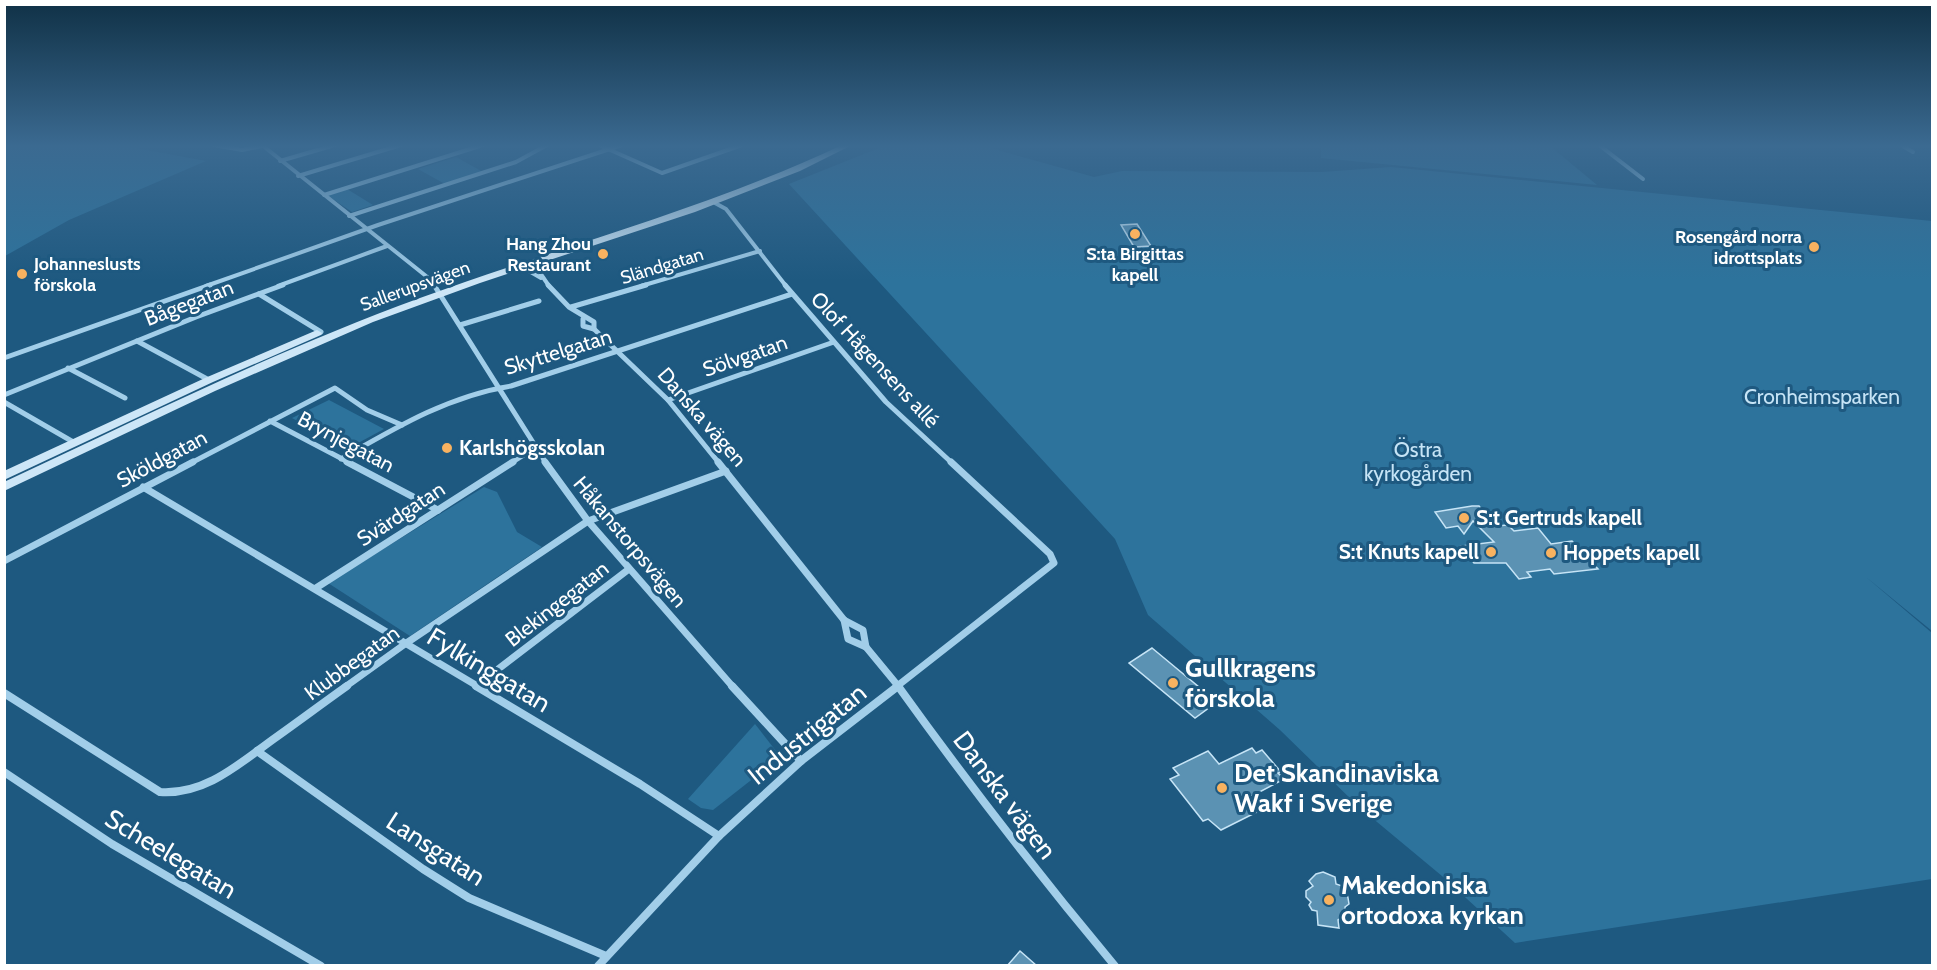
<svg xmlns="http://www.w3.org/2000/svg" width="1937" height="970" font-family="Cabin,sans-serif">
<rect width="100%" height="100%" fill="#1e5980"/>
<g fill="#2d739c">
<polygon points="979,145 1094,177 1122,171 1322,172 1391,167 1932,221 1932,631 1866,577 1932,633 1932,879 1515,943 1442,876 1359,807 1280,730 1148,615 1115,539 789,184 884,146"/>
<polygon points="4,146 125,146 206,161 69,220 5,256"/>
<polygon points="1321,146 1550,146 1597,185 1321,158"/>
<polygon points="456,157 483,172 445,184 418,169"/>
<polygon points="347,189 373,205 352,212 327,195"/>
<polygon points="329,400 384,429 347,449 292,418"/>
<polygon points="484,487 497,492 517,532 542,547 410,636 328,583"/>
<polygon points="755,724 776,751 773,763 713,810 701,808 688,799"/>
</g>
<g fill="#5b92b3" stroke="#c6e4f6" stroke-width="1.5">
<polygon points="1137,224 1151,246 1134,247 1121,225"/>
<polygon points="1472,506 1479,506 1495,526 1508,525 1514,531 1538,528 1551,544 1572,541 1598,569 1554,574 1550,569 1527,572 1531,577 1519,579 1506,563 1474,563 1461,546 1494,542 1473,521 1464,534 1458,526 1446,528 1435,512"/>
<polygon points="1152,648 1217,702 1195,718 1129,663"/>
<polygon points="1252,748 1256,753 1262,750 1281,772 1278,773 1284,779 1248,798 1259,811 1221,830 1208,819 1203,821 1170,779 1179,775 1173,768 1208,751 1219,764"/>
<polygon points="1323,872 1335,877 1336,884 1345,887 1348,898 1349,904 1345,907 1346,915 1338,920 1339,928 1318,925 1317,911 1312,910 1309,905 1311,902 1306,897 1306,891 1313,886 1309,881 1316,874"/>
<polygon points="1020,951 1037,966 1007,966"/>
</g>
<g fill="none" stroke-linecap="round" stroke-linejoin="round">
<g stroke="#a2cee9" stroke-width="4">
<polyline points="214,145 242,150 262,146"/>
<polyline points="262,145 431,280 435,286"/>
<polyline points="599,145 662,173 742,145"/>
<polyline points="1599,145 1643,179"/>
<polyline points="1901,145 1913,152"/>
<polyline points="280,161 335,145"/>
<polyline points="298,176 401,145"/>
<polyline points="324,195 483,145"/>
<polyline points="715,203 726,209 786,286"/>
<polyline points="349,216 516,162 547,145"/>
<polyline points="545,260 536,267 549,286"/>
<polyline points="522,267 541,278"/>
<polyline points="206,286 378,225 622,145"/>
<polyline points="278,286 387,246"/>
<polyline points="641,286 760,251"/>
</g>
<g stroke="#a2cee9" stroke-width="5">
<polyline points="434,285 546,463"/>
<polyline points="548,285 569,307 594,322 594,329"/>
<polyline points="785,285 886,402 952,463"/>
<polyline points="259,294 321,332"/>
<polyline points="571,307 646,285"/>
<polyline points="583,319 583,326 594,329 668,400 719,463"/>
<polyline points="460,325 539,301"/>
<polyline points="137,341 209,380"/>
<polyline points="4,358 210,285"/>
<polyline points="68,368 125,398"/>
<polyline points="4,395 196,317 283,285"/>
<polyline points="668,400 834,342"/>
<polyline points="4,402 75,443"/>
<polyline points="270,421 350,463"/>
<path d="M341 459C395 428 448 396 511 386L792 294"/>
<polyline points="191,463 335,388 367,410 402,425"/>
<polyline points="511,463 535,448"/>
</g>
<g stroke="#a2cee9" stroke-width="7">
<polyline points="347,462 438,510"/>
<polyline points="545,462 588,521 733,687"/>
<polyline points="718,462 844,620 863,630 866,647"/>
<polyline points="143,487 479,687"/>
<polyline points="4,561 193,462"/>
<polyline points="316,588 513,462"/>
<polyline points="844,620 848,639 866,647 899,687"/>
<polyline points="476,686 629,569"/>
<polyline points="345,687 405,644 588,521 726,471"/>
<polyline points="896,687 1054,563 1050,554 951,462"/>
</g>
<g stroke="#a2cee9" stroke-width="8">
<polyline points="476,686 640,784 719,836"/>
<polyline points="732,686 801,761"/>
<path d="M898 686C967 782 1039 875 1115 966"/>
<path d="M4 693 160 792C206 795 240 763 275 738 299 721 323 703 347 686"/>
<polyline points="257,751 423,869 469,898 606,956"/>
<polyline points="4,772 112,844 321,966"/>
<polyline points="598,966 719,836 801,761 898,686"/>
</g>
<g fill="#cde6f7" fill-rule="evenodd">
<path d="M842 145H852L800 171 695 212 480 283 373 322 215 391 4 491V482C141 418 277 350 420 298 562 246 704 210 842 145Z"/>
<polygon points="317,330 322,333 321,335 213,382 4,480 4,471 205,378"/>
</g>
</g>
<linearGradient id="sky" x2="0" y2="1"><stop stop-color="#103146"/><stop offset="0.52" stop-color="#3b6a91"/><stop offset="1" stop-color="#3b6a91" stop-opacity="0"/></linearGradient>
<rect width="1937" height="281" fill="url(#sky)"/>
<g fill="#f8b260" stroke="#1e5980" stroke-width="2">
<circle cx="1135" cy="234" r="6"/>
<circle cx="1814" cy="247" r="6"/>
<circle cx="603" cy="254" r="6"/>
<circle cx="22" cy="274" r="6"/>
<circle cx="447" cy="448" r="6"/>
<circle cx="1464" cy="518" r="6"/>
<circle cx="1491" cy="552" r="6"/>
<circle cx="1551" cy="553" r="6"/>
<circle cx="1173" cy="683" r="6"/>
<circle cx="1222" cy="788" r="6"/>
<circle cx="1329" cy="900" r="6"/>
</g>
<g text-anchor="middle" stroke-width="6" stroke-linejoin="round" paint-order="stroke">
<g font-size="18" font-weight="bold" fill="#fff" stroke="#1e5980" text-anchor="end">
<text x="1802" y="243">Rosengård norra<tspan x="1802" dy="21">idrottsplats</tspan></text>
<text x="591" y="250">Hang Zhou<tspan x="591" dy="21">Restaurant</tspan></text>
<text x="1135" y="260" text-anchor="middle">S:ta Birgittas<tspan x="1135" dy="21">kapell</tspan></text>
<text x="34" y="270" text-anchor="start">Johanneslusts<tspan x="34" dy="21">förskola</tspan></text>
</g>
<g font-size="18" fill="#fff" stroke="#1e5980">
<text transform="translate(662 266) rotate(-17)" y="6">Sländgatan</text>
<text transform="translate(415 286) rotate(-20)" y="6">Sallerupsvägen</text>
</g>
<g font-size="21" fill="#fff" stroke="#1e5980">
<text transform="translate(189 303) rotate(-21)" y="7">Bågegatan</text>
<text transform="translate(558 352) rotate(-17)" y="7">Skyttelgatan</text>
<text transform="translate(745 356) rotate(-19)" y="7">Sölvgatan</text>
<text transform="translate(875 360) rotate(47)" y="7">Olof Hågensens allé</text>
<text transform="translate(702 417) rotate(49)" y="7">Danska vägen</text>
<text transform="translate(346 442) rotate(28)" y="7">Brynjegatan</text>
<text transform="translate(162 459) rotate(-28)" y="7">Sköldgatan</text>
<text transform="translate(401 514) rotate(-33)" y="7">Svärdgatan</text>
<text transform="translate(630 542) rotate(50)" y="7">Håkanstorpsvägen</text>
<text transform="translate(557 604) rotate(-38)" y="7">Blekingegatan</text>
<text transform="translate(352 663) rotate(-36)" y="7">Klubbegatan</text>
</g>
<g font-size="21" fill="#c6e4f6" stroke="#1e5980">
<text x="1822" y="404">Cronheimsparken</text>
<text x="1418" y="457">Östra<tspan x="1418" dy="24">kyrkogården</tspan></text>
</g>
<g font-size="21" font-weight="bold" fill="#fff" stroke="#1e5980" text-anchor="start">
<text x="459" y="455">Karlshögsskolan</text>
<text x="1476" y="525">S:t Gertruds kapell</text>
<text x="1479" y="559" text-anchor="end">S:t Knuts kapell</text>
<text x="1563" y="560">Hoppets kapell</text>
</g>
<g font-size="26" font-weight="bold" fill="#fff" stroke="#1e5980" text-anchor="start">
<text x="1185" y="677">Gullkragens<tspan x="1185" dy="30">förskola</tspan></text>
<text x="1234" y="782">Det Skandinaviska<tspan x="1234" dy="30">Wakf i Sverige</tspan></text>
<text x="1341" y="894">Makedoniska<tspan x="1341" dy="30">ortodoxa kyrkan</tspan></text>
</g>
<g font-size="26" fill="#fff" stroke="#1e5980">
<text transform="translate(489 670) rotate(31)" y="9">Fylkinggatan</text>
<text transform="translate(807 734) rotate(-39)" y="9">Industrigatan</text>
<text transform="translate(1005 795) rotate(53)" y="9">Danska vägen</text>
<text transform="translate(436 849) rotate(33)" y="9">Lansgatan</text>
<text transform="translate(171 854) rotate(31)" y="9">Scheelegatan</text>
</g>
</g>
<rect width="1937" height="970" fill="none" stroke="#ffffff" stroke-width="12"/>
</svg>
